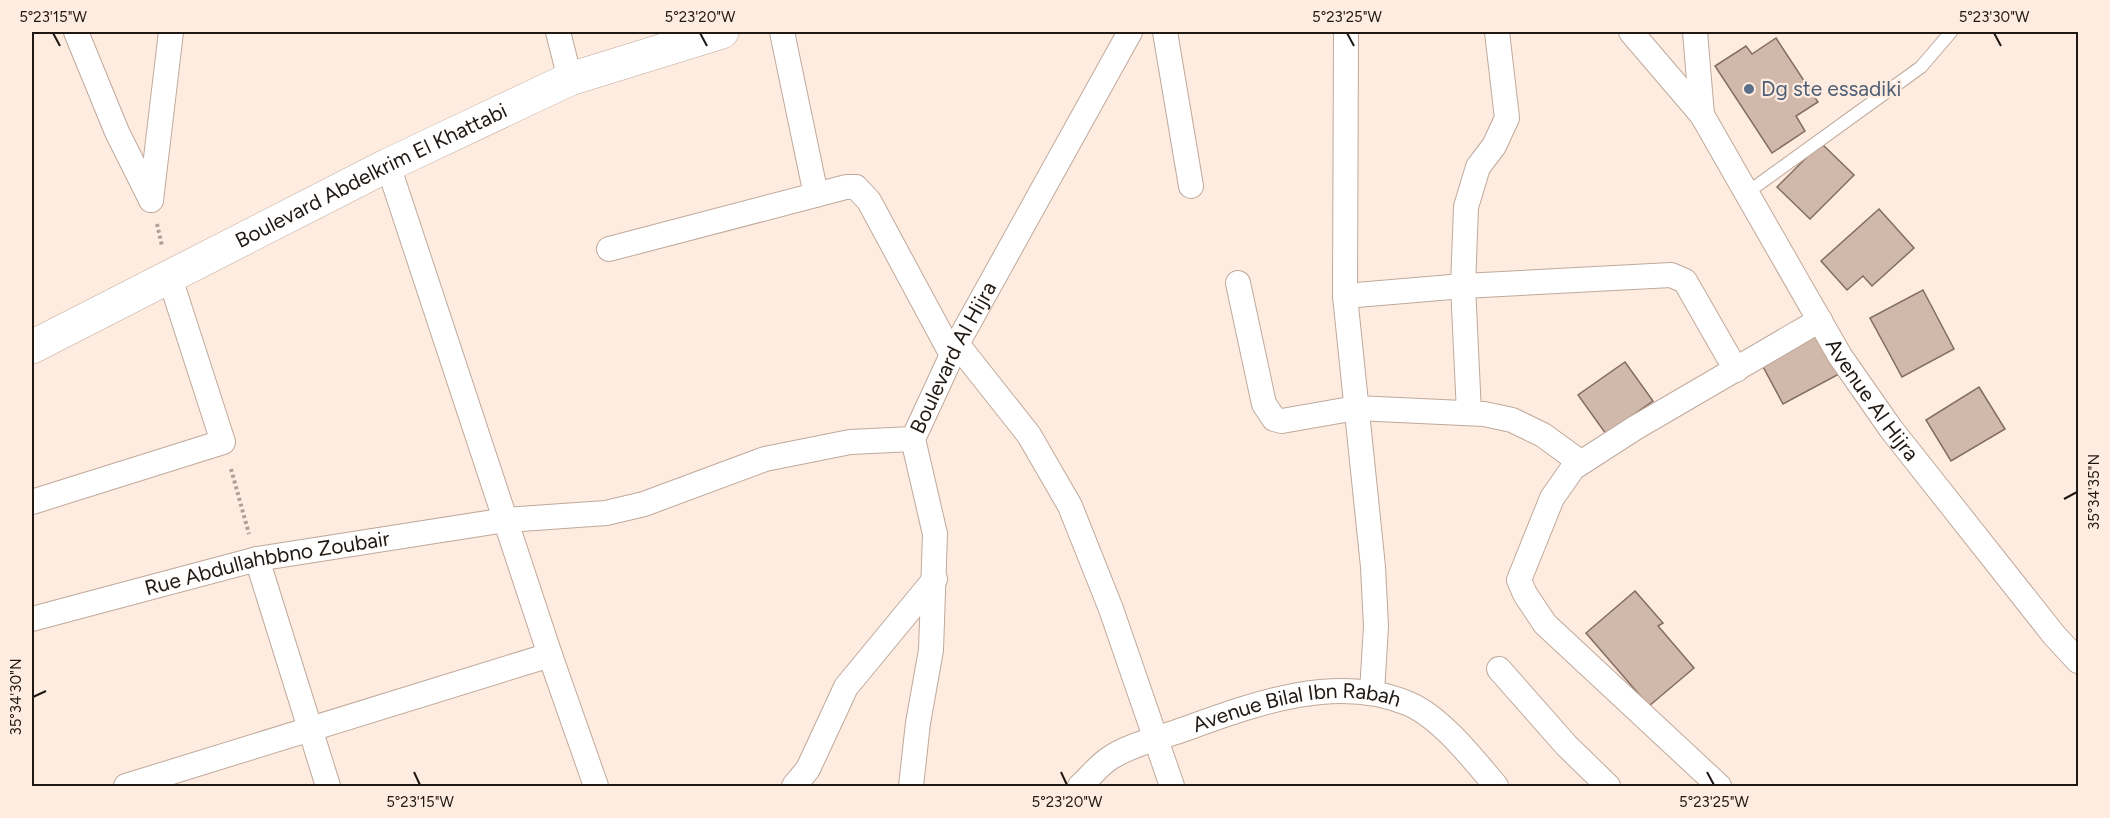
<svg xmlns="http://www.w3.org/2000/svg" width="2110" height="818" font-family="Figtree,sans-serif">
<rect width="100%" height="100%" fill="#ffece0"/>
<g fill="#d0b8ab" stroke="#836d62" stroke-width="1.5">
<polygon points="1776,38 1818,102 1796,116 1805,131 1772,153 1715,66 1746,46 1752,54"/>
<polygon points="1821,143 1854,175 1810,219 1777,187"/>
<polygon points="1879,209 1914,248 1872,286 1863,276 1847,290 1821,261"/>
<polygon points="1923,290 1954,349 1902,377 1870,318"/>
<polygon points="1817,329 1841,373 1783,404 1760,361"/>
<polygon points="1625,362 1653,401 1606,434 1578,395"/>
<polygon points="1979,387 2005,429 1951,461 1926,420"/>
<polygon points="1635,591 1663,623 1658,626 1694,668 1649,706 1586,633"/>
</g>
<g fill="none" stroke-linecap="round" stroke-linejoin="round">
<defs>
<polyline id="lane" points="1748,192 1921,67 1951,32"/>
<g id="street">
<polyline points="76,32 117,132 151,200"/>
<polyline points="558,32 570,79"/>
<polyline points="782,32 816,195"/>
<polyline points="1165,32 1191,186"/>
<polyline points="1346,32 1345,296 1373,567 1376,626 1372,692"/>
<path id="s1" d="M1631 32 1702 115 1840 356 1891 429 2054 635 2078 661"/>
<polyline points="1695,32 1702,115"/>
<polyline points="388,165 550,655 596,786"/>
<polyline points="151,200 171,32"/>
<polyline points="609,249 846,187 856,187 869,201 952,355"/>
<polyline points="1238,283 1264,404 1274,419 1282,421 1356,408 1484,414 1512,420 1543,435 1580,462"/>
<polyline points="1345,296 1463,286 1671,275 1685,281 1736,370"/>
<polyline points="957,344 1029,435 1070,506 1111,609 1172,786"/>
<polyline points="1469,413 1463,286 1466,207 1478,167 1494,146 1507,118 1497,32"/>
<polyline points="32,502 223,442 170,278"/>
<polyline points="257,559 328,786"/>
<path id="s2" d="M32 619 257 559 506 520 606 513 644 504 765 459 850 442 913 439"/>
<polyline points="1499,669 1566,745 1608,786"/>
<polyline points="126,786 550,655"/>
<polyline points="794,786 808,769 846,687 935,579"/>
<path id="s3" d="M911 786 918 723 931 650 935 534 913 439 957 344 1130 32"/>
<path id="s4" d="M1080 786C1089 778 1099 765 1110 758 1130 745 1159 738 1182 730 1252 705 1334 673 1407 703 1440 716 1474 760 1496 786"/>
<polyline points="1719,786 1545,624 1525,594 1519,580 1552,498 1573,468 1635,428 1820,320"/>
</g>
<g id="secondary">
<path id="s5" d="M32 347 388 165 570 79 722 32"/>
</g>
</defs>
<use href="#lane" stroke="#bfa99b" stroke-width="14"/>
<use href="#street" stroke="#bfa99b" stroke-width="26"/>
<use href="#secondary" stroke="#bfa99b" stroke-width="34"/>
<g stroke="#afa096" stroke-width="4" stroke-dasharray="3 3" stroke-linecap="butt">
<polyline points="157,224 162,246"/>
<polyline points="231,469 249,534"/>
</g>
<use href="#lane" stroke="#fff" stroke-width="12"/>
<use href="#street" stroke="#fff" stroke-width="24"/>
<use href="#secondary" stroke="#fff" stroke-width="33"/>
</g>
<path fill="none" stroke="#201813" stroke-width="2" d="M53 33 60 46M700 33 707 46M1347 33 1354 46M1994 33 2001 46M2064 499 2077 492M33 697 46 691M414 772 420 785M1061 772 1067 785M1707 772 1714 785"/>
<circle fill="#5c6f8a" stroke="#ffece0" stroke-width="2" cx="1749" cy="89" r="6"/>
<g text-anchor="middle" stroke-width="4.5" stroke-linejoin="round" paint-order="stroke">
<g font-size="21" fill="#4e5e75" stroke="#ffece0" text-anchor="start">
<text x="1761" y="96">Dg ste essadiki</text>
</g>
<g font-size="21" fill="#201813" stroke="#ffece0">
<text dy="7" stroke="none"><textPath href="#s5" startOffset="380">Boulevard Abdelkrim El Khattabi</textPath></text>
<text dy="7" stroke="none"><textPath href="#s3" startOffset="442">Boulevard Al Hijra</textPath></text>
<text dy="7" stroke="none"><textPath href="#s1" startOffset="441">Avenue Al Hijra</textPath></text>
<text dy="7" stroke="none"><textPath href="#s2" startOffset="242">Rue Abdullahbbno Zoubair</textPath></text>
<text dy="7" stroke="none"><textPath href="#s4" startOffset="237">Avenue Bilal Ibn Rabah</textPath></text>
</g>
</g>
<rect width="2110" height="818" fill="none" stroke="#ffece0" stroke-width="66"/>
<rect x="33" y="33" width="2044" height="752" fill="none" stroke="#201813" stroke-width="2"/>
<g font-size="15" text-anchor="middle" fill="#201813">
<text x="53" y="22">5°23'15"W</text>
<text x="700" y="22">5°23'20"W</text>
<text x="1347" y="22">5°23'25"W</text>
<text x="1994" y="22">5°23'30"W</text>
<text transform="translate(2094 492) rotate(-90)" y="5">35°34'35"N</text>
<text transform="translate(16 697) rotate(-90)" y="5">35°34'30"N</text>
<text x="420" y="807">5°23'15"W</text>
<text x="1067" y="807">5°23'20"W</text>
<text x="1714" y="807">5°23'25"W</text>
</g>
</svg>
